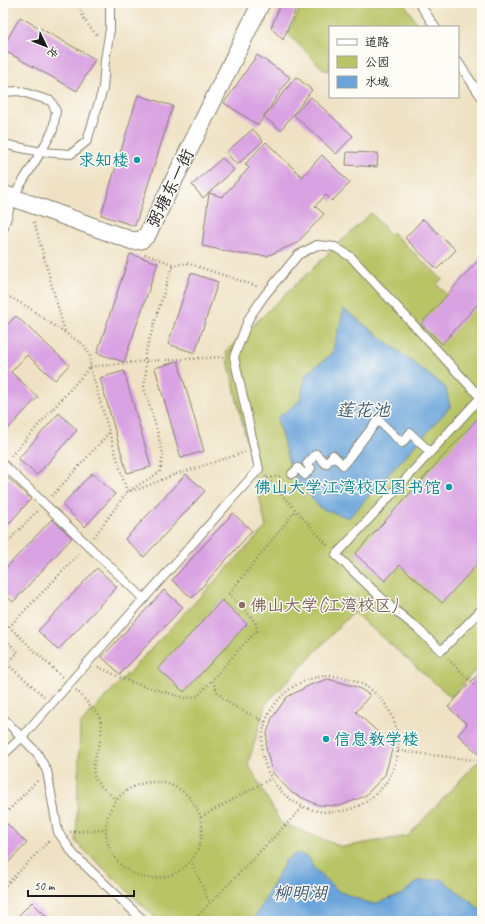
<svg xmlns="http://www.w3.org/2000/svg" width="485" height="924" font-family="Caveat,'LXGW WenKai TC',sans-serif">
<rect width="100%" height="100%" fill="#fdfcf7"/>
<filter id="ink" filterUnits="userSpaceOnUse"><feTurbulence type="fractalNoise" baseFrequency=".025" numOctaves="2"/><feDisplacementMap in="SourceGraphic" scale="8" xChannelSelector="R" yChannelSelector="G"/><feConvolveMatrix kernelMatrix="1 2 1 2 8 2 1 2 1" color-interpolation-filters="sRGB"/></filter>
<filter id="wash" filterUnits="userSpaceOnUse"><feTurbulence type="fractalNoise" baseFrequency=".012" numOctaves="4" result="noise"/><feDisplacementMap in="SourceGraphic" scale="16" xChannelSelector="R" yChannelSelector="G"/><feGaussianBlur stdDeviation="0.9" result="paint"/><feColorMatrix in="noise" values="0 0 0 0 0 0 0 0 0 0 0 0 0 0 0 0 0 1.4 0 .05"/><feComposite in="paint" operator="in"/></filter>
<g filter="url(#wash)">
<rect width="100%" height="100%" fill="#efe2c4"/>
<g fill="#b8c465" stroke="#6a7040">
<polygon points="302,3 404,3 417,23 411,27 330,27 330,71 324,70 288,34"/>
<polygon points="371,213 390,234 392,232 442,279 437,284 463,313 482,300 482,663 451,697 353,612 266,704 248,764 281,823 342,847 408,836 482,757 482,921 159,921 76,842 80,724 266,527 226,351"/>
</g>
<g fill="#6aa4da" stroke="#43607b">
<polygon points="344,309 446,388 450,407 349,518 320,508 292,474 277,418 300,401 306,374 332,354"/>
<polygon points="298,853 309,858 313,867 338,891 363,901 374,904 402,894 419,881 441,879 472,902 482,912 482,921 253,921 286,860"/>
</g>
<g id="blocks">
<g fill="#d9a2e2">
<polygon points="281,3 298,3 283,40 271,28"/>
<polygon points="20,17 95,59 77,91 3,50 3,47"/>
<polygon points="257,55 290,77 258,125 224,103"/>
<polygon points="296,77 312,90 281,130 264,117"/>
<polygon points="138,95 173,106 135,226 101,215"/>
<polygon points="311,97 353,136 336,154 294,115"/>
<polygon points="253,129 263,141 237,165 226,152"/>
<polygon points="266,142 302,177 322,155 350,183 332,201 326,195 315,206 324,214 297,243 267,256 240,254 202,246 209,193 222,197 249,168 245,164"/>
<polygon points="347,152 378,153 377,167 346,165"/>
<polygon points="222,158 234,170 203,198 192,185"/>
<polygon points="423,219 456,250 437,269 405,238"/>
<polygon points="130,254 158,263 124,362 97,353"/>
<polygon points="480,258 482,259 482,309 477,305 442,344 421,324"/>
<polygon points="191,273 218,282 195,353 168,344"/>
<polygon points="16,316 69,365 55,380 27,355 11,372 38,397 6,431 3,429 3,329"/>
<polygon points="178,361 204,451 181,458 155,368"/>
<polygon points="124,371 151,467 127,473 100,378"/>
<polygon points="59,413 77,430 37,475 18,459"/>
<polygon points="479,417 482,420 482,559 442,603 400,565 385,581 355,554"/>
<polygon points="92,473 115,494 85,527 62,505"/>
<polygon points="186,474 205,491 144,557 125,539"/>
<polygon points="7,477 31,499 3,530 3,481"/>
<polygon points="233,513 252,531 192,598 172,580"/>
<polygon points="52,519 72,538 13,602 3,593 3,571"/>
<polygon points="97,568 117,587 58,650 38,631"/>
<polygon points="164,590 183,607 120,674 102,657"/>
<polygon points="222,600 247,624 184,692 158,669"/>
<polygon points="482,670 482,757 458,735 467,724 448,707"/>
<polygon points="328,679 357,687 370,695 356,712 393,746 385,775 365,796 340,806 318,805 292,793 272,772 266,748 267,733 272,718 287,697 310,685"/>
<polygon points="6,823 27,843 3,868 3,826"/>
<polygon points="32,902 51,921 13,921"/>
</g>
</g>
</g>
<g filter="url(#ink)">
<use href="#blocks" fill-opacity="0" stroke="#867f70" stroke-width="1"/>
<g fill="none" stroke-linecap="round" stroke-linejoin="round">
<defs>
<g id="lane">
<polyline points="419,3 435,27"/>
<polyline points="458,62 482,98"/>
<polyline points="3,92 19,91 51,101 56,111 53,130 41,152 13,197 3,230"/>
<polyline points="3,144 41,152 71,154 87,141 103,89 105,60 110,29 110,3"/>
<polyline points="482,398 480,398 336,555 391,607 418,629 441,651 482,609"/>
<polyline points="3,464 144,599"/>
<polyline points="292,474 298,468 305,475 311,468 307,464 316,454 326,464 333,455 343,465 378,420 402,443 410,433 430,452"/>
<polyline points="3,718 37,753 47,771 58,832 74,855 144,921"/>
<polyline points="3,755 22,737 231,500 259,469 234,357 249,318 264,296 298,255 317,245 335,247 351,257 482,399"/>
</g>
<polyline id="street" points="3,194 133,241 141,240 147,235 261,3"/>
</defs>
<use href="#lane" stroke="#867f70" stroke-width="10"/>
<use href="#street" stroke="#867f70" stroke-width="19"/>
<g stroke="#867f70" stroke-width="2.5" stroke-dasharray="1 3" stroke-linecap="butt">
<path d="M79 3C81 17 88 26 98 36"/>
<polyline points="34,222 65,332"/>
<polyline points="145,254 175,265"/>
<polyline points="3,294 6,295 28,307 50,323 84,345 90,355 90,367 146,361 225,357"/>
<polyline points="11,456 90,367 127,492 160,472 163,455 157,430 144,388 146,370 145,354 171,269 175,265 187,263 259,287"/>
<polyline points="265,476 329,547"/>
<polyline points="267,478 282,476"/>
<polyline points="52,496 109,433"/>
<polyline points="94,537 127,492 142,488 181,472 187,471 245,452"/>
<polyline points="3,547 37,511"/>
<polyline points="3,621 62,677"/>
<polyline points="9,627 80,553"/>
<polyline points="3,637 18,652 3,669"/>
<polyline points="448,659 482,692"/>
<polyline points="7,664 44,696"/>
<polyline points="98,667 131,682 185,698 198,696 212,680"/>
<circle cx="330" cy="744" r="68"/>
<path d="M76 690 97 713C112 735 85 761 96 780 99 786 111 795 116 800"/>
<polyline points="265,722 230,704 218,693 212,680 242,646 257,631 256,624 251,617 229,594 296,510"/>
<polyline points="398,751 482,761"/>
<circle cx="154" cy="830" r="48"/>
<polyline points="3,816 38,780"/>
<polyline points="201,817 270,779"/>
<polyline points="70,832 106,830"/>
<polyline points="191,860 210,904"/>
<polyline points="3,888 50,840"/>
<polyline points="193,921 303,807"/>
</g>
<use href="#lane" stroke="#fff" stroke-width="8"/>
<use href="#street" stroke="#fff" stroke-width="17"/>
</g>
</g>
<g fill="#0f9aa8" stroke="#fdfcf7" stroke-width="1.5">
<circle cx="137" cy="160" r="4"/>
<circle cx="449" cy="487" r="4"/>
<circle cx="326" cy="739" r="4"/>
</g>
<circle fill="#8d6e63" stroke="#fdfcf7" stroke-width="1.5" cx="242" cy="605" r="4"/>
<g text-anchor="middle" stroke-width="3" stroke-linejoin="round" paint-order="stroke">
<g font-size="17" fill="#0d838f" stroke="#fdfcf7" text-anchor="end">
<text x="129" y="166">求知楼</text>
<text x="441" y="493">佛山大学江湾校区图书馆</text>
<text x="334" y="745" text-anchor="start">信息教学楼</text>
</g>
<g font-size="17" fill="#1c1c1c" stroke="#fdfcf7">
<text transform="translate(170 188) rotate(-64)" y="6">弼塘东一街</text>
</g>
<g font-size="17" fill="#785e54" stroke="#fdfcf7" text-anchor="start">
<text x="250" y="611">佛山大学(江湾校区)</text>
</g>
<g font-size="18" font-style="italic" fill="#3f5971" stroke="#fdfcf7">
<text x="363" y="416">莲花池</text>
<text x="300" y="899">柳明湖</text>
</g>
</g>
<rect width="485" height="924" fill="none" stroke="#fdfcf7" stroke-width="16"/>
<rect x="329" y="26" width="130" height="72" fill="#fdfcf7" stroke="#a3a29f"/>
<rect x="337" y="39" width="20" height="6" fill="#ffffff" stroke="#a3a29f"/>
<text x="365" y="46" font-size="12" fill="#1c1c1c">道路</text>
<rect x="337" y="56" width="20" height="12" fill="#b8c465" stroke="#a3a29f"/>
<text x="365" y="66" font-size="12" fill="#1c1c1c">公园</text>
<rect x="337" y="76" width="20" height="12" fill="#6aa4da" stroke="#a3a29f"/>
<text x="365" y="86" font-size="12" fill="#1c1c1c">水域</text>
<g transform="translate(46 46) rotate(133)" stroke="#fdfcf7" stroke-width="3" paint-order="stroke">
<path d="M0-3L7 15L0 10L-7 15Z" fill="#1c1c1c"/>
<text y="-6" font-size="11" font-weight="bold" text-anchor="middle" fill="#1c1c1c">北</text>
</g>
<path d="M28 890v6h106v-6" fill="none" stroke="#1c1c1c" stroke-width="2"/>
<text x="34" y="890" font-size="12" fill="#1c1c1c" stroke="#fdfcf7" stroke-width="3" paint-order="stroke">50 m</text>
</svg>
